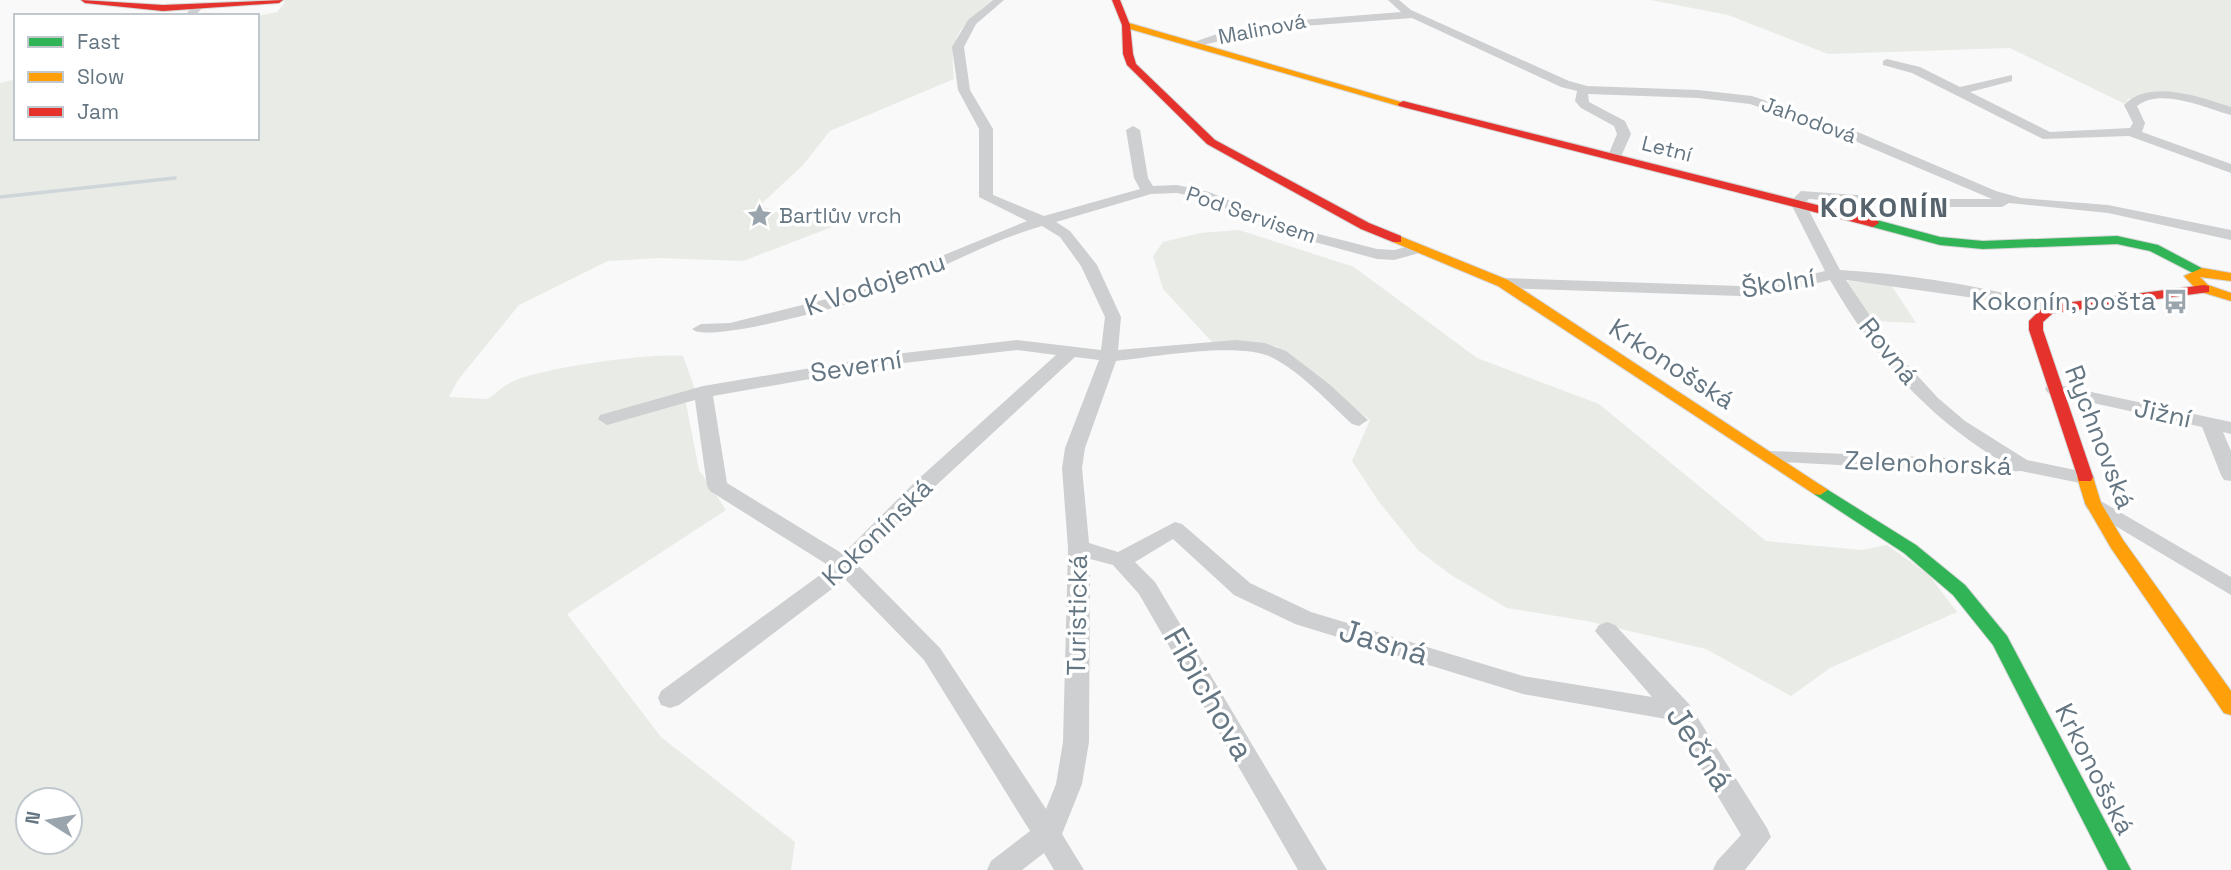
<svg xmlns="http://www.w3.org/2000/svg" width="2231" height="870" font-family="'Space Grotesk',sans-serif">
<rect width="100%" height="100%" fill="#f9f9f9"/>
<g fill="#e8ebe6" fill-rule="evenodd">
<path d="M282 0H992C960 27 949 35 954 79L830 131 803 165 759 206 832 227 743 261 659 258 608 261 519 305 458 380 449 397 488 399C495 394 502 387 510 383 538 368 650 353 683 356L696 392 678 395 686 403 699 470 726 510 567 614 661 737 795 842 791 870H0V83L16 79V138H257V16L277 12 285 2ZM28 800H70V842H28Z"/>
<polygon points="1651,0 2231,0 2231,110 2152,94 2128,99 2125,104 2010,48 1828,54 1728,15"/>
<polygon points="1239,230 1354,267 1477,358 1599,404 1766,541 1862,550 1887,545 1929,575 1957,612 1830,668 1791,696 1706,649 1587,621 1507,608 1451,575 1418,550 1379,502 1352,461 1370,420 1276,346 1212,342 1163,289 1153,256 1163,242 1200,233"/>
<polygon points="1847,281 1891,285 1916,323 1872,321"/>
</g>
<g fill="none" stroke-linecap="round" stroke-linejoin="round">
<polyline stroke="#ced6d9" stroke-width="3.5" points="0,197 175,178"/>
<defs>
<g id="fast">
<polygon points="1873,219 1940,237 1983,241 2117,236 2158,245 2209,272 2207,275 2197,275 2150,251 2117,244 1983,249 1940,245 1869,226 1867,223"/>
<polygon points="1820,485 1916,545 1965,585 2007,636 2131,870 2108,870 1993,645 1953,595 1904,553 1814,494 1812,490 1814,486"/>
</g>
<g id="slow">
<polygon points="1123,23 1129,23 1408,104 1399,106 1123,27"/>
<polygon points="1397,235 1508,280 1828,490 1820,495 1814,494 1498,286 1393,242 1393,236"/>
<polygon points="2202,268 2231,273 2231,281 2200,277 2208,285 2231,293 2231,301 2198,291 2184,276"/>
<polygon points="2085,472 2093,477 2101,503 2123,540 2231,691 2231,715 2224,713 2111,548 2085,503 2077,477"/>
</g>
<g id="jam">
<polygon points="81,0 163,5 283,0 279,3 163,11 85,3"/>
<polygon points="1112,0 1120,0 1130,25 1133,54 1136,64 1215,140 1369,223 1401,236 1401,242 1393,242 1361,229 1207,144 1127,65 1123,54 1122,25"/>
<polygon points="1403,101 1877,220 1879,223 1873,227 1399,106 1398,104"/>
<polygon points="2204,285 2209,286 2209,292 2053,313 2043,322 2043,330 2093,477 2091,481 2079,481 2029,330 2029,321 2044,306 2049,305"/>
</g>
</defs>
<use href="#fast" stroke="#d5d6d7" stroke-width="2"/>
<use href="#slow" stroke="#d5d6d7" stroke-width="2"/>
<use href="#jam" stroke="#d5d6d7" stroke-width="2"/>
<g fill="#cecfd0" fill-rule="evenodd">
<path d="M993 0H1004L976 24 964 47 970 90 993 129V195L1044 216 1140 189 1134 178 1126 130 1133 126 1140 130 1148 178 1153 186 1177 185 1209 192 1299 229 1377 249 1394 250 1418 244 1426 249 1423 252 1394 260 1377 259 1289 235 1200 198 1177 193 1151 194 1056 222 1070 231 1097 265 1121 317 1118 350 1236 340 1265 343 1286 351 1329 384 1368 420 1359 426 1352 424C1328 402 1302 373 1273 358 1240 341 1155 357 1116 361L1085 448 1082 468 1089 543 1118 552 1175 522 1182 524 1250 583 1311 612 1523 676 1652 697 1595 631 1599 625 1607 622 1615 625 1689 704 1767 828 1771 837 1745 870H1713L1717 861 1741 835 1672 720 1523 694 1295 624 1234 595 1173 539 1135 562 1155 582 1327 870H1298L1139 594 1113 565 1090 559 1089 742 1082 784 1062 834 1084 870H1054L1044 853 1022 870H987L991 861 1030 831 924 660 845 579 679 705 670 708 661 705 658 698 661 691 831 567 710 491 707 486 695 400 607 425 598 419 600 415 703 386 895 354 1017 340 1101 350 1105 317 1081 266 1060 237 1042 226C980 244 924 279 863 299 839 307 706 344 692 329L701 324 730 323 851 293 1027 221 979 197V129L958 90 952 47 968 20ZM1017 350 1056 355 915 482 843 554 727 483 713 396 895 364ZM1075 357 1099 360 1065 448 1062 468 1068 548 1063 742 1056 784 1046 809 940 648 858 565 929 492Z"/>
<path d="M1388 0H1399L1411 10 1569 81 1587 86 1698 90 1752 96 1860 133 1996 191 2021 198 2108 205 2231 230V240L2108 213 2009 203 2002 207H1913L1809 199 1805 203 1840 270C1912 274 1985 287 2055 305L2057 309 2049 314 2003 302 1846 280 1891 347 1938 398 1965 421 2027 460 2085 472 2092 473 2095 478 2092 483 2085 484 2021 471 1987 473 1763 461 1760 457 1763 453 1770 451 1999 460C1924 414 1874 356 1830 280L1772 294 1740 296 1503 288 1495 283 1503 278 1740 286 1772 284 1825 271 1790 202 1801 191 1913 199H1992L1850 139 1750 104 1698 98 1588 94 1589 102 1625 121 1631 134 1619 161H1609L1607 158 1617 134 1614 126 1581 108 1575 101 1577 91 1561 87 1412 18 1276 28 1194 47 1188 44 1217 34 1276 22 1401 12Z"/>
<polygon points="194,5 203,7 195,16 184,16"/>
<path d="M1887 59 1920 67 1960 87 2012 75V81L1970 92 2050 132 2130 128 2133 123 2124 105C2148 79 2197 96 2225 105L2231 107V115C2205 108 2161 87 2137 106L2145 123 2142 132 2231 164V173L2129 136 2043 139 1912 73 1883 65V61Z"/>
<polygon points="2054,384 2231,422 2231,434 2223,432 2231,451 2231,481 2224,480 2221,475 2202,427 2048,393 2045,389 2048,385"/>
<polygon points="2094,497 2231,577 2231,595 2087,509 2084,504 2087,499"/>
</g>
<use href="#fast" fill="#30b455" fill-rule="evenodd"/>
<use href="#slow" fill="#ff9f0a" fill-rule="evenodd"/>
<use href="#jam" fill="#e5322d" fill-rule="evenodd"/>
</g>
<defs>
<symbol id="sight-bare" viewBox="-9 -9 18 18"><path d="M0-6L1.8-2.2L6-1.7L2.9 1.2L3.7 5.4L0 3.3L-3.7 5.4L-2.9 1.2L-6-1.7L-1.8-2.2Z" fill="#99a4ac" stroke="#fff" stroke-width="2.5" paint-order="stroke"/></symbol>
<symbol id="bus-bare" viewBox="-9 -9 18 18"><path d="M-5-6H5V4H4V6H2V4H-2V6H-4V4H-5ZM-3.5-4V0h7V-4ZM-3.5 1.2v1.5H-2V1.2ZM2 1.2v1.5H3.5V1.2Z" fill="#99a4ac" stroke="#fff" stroke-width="2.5" paint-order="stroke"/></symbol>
</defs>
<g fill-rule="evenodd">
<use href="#sight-bare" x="742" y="198" width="35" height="35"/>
<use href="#bus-bare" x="2158" y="284" width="35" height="35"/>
</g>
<g text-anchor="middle" stroke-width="7" stroke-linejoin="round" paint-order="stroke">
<g font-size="21" fill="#657683" stroke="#fff">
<text transform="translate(1262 29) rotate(-11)" y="7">Malinová</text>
<text transform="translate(1809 120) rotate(20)" y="7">Jahodová</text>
<text transform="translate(1667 149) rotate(14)" y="7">Letní</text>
<text transform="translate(1251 215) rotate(19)" y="7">Pod Servisem</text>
</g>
<g font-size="21" fill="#657683" stroke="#fff" text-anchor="start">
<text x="779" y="223">Bartlův vrch</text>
</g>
<g font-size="26" fill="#657683" stroke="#fff">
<text transform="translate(1778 283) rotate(-9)" y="9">Školní</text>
<text transform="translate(875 284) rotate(-19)" y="9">K Vodojemu</text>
<text transform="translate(1889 351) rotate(51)" y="9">Rovná</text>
<text transform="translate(1672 364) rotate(33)" y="9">Krkonošská</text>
<text transform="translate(856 366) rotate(-9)" y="9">Severní</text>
<text transform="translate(2163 413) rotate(12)" y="9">Jižní</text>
<text transform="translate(2100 437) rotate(69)" y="9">Rychnovská</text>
<text transform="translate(1928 463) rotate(2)" y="9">Zelenohorská</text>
<text transform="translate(877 532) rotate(-44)" y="9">Kokonínská</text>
<text transform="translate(1077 615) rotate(-89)" y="9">Turistická</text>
<text transform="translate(2095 769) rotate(63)" y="9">Krkonošská</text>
</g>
<g font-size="26" fill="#657683" stroke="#fff" text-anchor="end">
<text x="2156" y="310">Kokonín, pošta</text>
</g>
<g font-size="28" font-weight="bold" letter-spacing="2" fill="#57646e" stroke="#fff">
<text x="1885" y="217">KOKONÍN</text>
</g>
<g font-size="32" fill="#657683" stroke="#fff">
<text transform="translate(1384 642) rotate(17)" y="11">Jasná</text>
<text transform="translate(1209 694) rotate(60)" y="11">Fibichova</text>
<text transform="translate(1700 748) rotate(57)" y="11">Ječná</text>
</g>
</g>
<rect x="14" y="14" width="245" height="126" fill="#ffffff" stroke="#c1c8cd" stroke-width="2"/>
<rect x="28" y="37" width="35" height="10" fill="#30b455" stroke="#c1c8cd" stroke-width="2"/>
<text x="77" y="49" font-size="21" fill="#657683">Fast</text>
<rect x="28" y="72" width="35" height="10" fill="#ff9f0a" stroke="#c1c8cd" stroke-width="2"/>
<text x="77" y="84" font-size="21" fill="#657683">Slow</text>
<rect x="28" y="107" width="35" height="10" fill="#e5322d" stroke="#c1c8cd" stroke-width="2"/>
<text x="77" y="119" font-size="21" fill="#657683">Jam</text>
<g transform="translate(49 821) rotate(281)"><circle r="33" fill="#ffffff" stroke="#c1c8cd" stroke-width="2"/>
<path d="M0-5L12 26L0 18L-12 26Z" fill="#99a4ac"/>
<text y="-10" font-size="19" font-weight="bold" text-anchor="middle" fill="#657683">N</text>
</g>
</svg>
